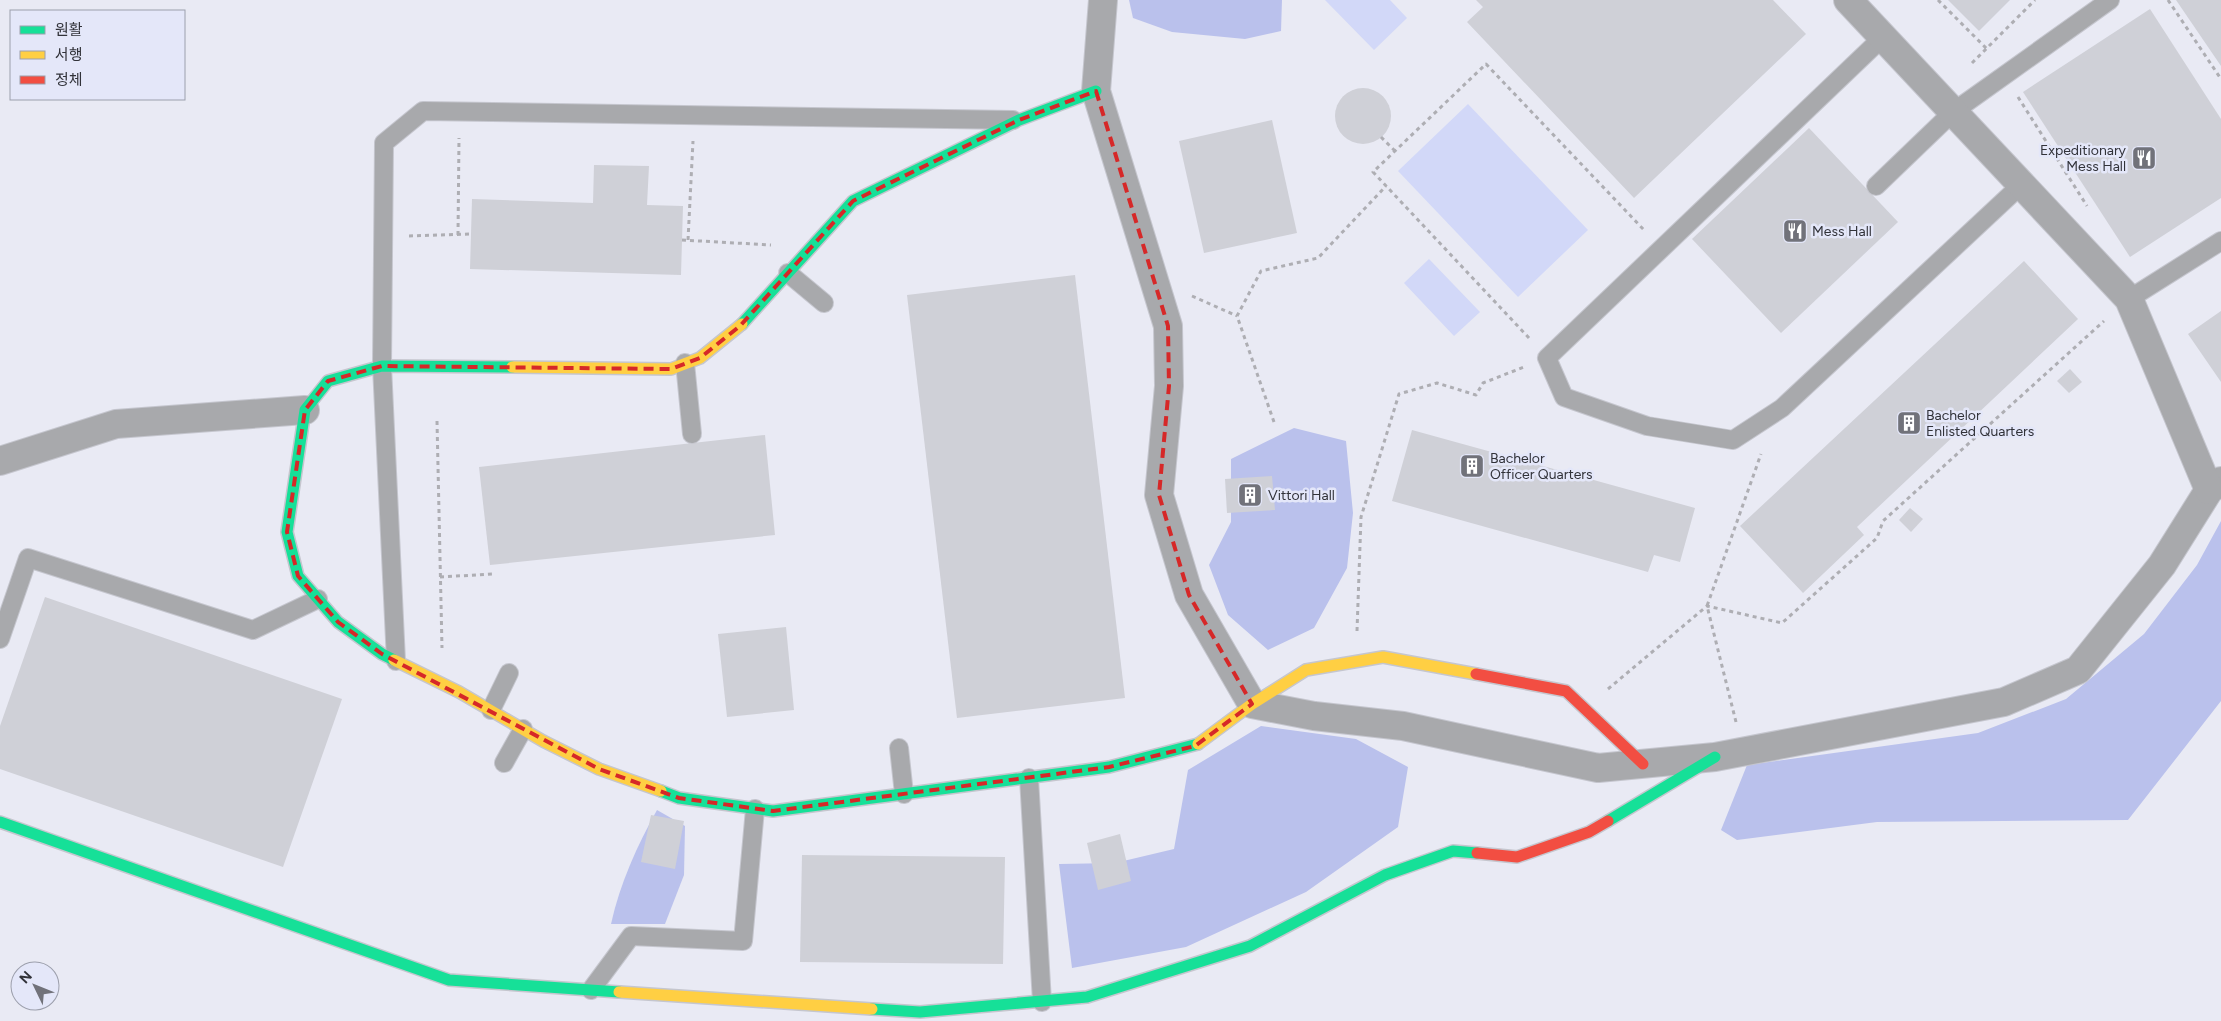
<svg xmlns="http://www.w3.org/2000/svg" width="2221" height="1021" font-family="Figtree,'Noto Sans KR',sans-serif">
<rect width="100%" height="100%" fill="#e9eaf4"/>
<g fill="#d2d8f8">
<polygon points="1325,0 1390,0 1407,18 1374,50"/>
<polygon points="1468,104 1588,230 1518,297 1398,171"/>
<polygon points="1429,259 1480,312 1454,336 1404,283"/>
</g>
<g fill="#bac1ec">
<polygon points="1129,0 1282,0 1281,31 1245,39 1172,32 1133,18"/>
<polygon points="1294,428 1346,441 1353,513 1347,568 1314,628 1268,650 1228,615 1209,565 1231,522 1231,459"/>
<polygon points="2221,521 2221,701 2128,820 1877,822 1737,840 1721,830 1747,765 1978,733 2066,699 2144,634 2197,565"/>
<polygon points="1261,726 1356,739 1408,767 1398,827 1306,892 1186,947 1072,968 1059,864 1115,863 1174,849 1188,770"/>
<path d="M657 810 685 826 684 875 665 924H611C620 883 637 846 657 810Z"/>
</g>
<g fill="#cfd0d7">
<polygon points="1476,0 1773,0 1806,34 1634,198 1467,22 1483,7"/>
<polygon points="1948,0 2010,0 1979,31"/>
<polygon points="2176,0 2221,0 2221,66"/>
<polygon points="2150,9 2221,119 2221,198 2130,257 2023,92"/>
<circle cx="1363" cy="116" r="28"/>
<polygon points="1272,120 1297,233 1204,253 1179,141"/>
<polygon points="1809,128 1898,222 1781,333 1692,239"/>
<polygon points="594,165 649,166 647,205 683,206 681,275 470,269 472,199 593,203"/>
<polygon points="2024,261 2078,319 1857,527 1864,535 1803,593 1740,526"/>
<polygon points="1075,275 1125,698 957,718 907,295"/>
<polygon points="2221,311 2221,382 2188,334"/>
<polygon points="2070,369 2082,382 2069,393 2057,381"/>
<polygon points="1412,430 1695,508 1680,562 1654,555 1648,572 1392,501"/>
<polygon points="765,435 775,535 490,565 479,467"/>
<polygon points="1272,476 1275,510 1227,513 1225,479"/>
<polygon points="1910,508 1923,519 1911,532 1899,520"/>
<polygon points="45,597 342,699 283,867 0,769 0,726"/>
<polygon points="786,627 794,710 727,717 718,634"/>
<polygon points="651,815 684,821 675,869 641,862"/>
<polygon points="1120,834 1131,881 1098,890 1087,843"/>
<polygon points="802,855 1005,857 1003,964 800,962"/>
</g>
<g fill="none" stroke-linecap="round" stroke-linejoin="round">
<defs>
<g id="lane">
<polyline points="1883,37 1547,358 1564,397 1647,426 1733,440 1782,408 2021,185"/>
<polyline points="1876,186 1953,112 2110,0"/>
<polyline points="788,273 824,303"/>
<polyline points="2129,299 2221,241"/>
<polyline points="685,363 692,434"/>
<polyline points="0,639 28,558 253,630 318,599"/>
<polyline points="396,661 382,366 384,143 423,111 1013,120"/>
<polyline points="491,710 509,673"/>
<polyline points="899,748 904,794"/>
<polyline points="504,763 523,729"/>
<polyline points="1029,778 1042,1002"/>
<polyline points="591,990 631,936 743,941 755,809"/>
</g>
<g id="street">
<polyline points="1103,0 1096,91 1168,326 1169,386 1159,495 1189,595 1252,704 1314,716 1403,726 1598,768 1715,757 2004,702 2078,670 2162,565 2209,490 2221,481"/>
<polyline points="1848,0 2129,299 2209,490"/>
<polyline points="0,461 116,424 305,410"/>
</g>
<g id="fast">
<polyline points="742,324 853,201 1019,120 1096,91"/>
<polyline points="394,660 382,654 338,622 298,576 287,532 305,410 328,381 382,366 512,367"/>
<polyline points="661,791 679,798 773,811 1109,767 1198,744"/>
<polyline points="1608,821 1715,757"/>
<polyline points="0,822 449,980 619,992"/>
<polyline points="872,1009 920,1012 1087,997 1250,946 1385,875 1453,851 1477,853"/>
</g>
<g id="slow">
<polyline points="512,367 671,369 700,358 742,324"/>
<polyline points="394,660 459,692 543,741 599,769 661,791"/>
<polyline points="1198,744 1252,704 1306,670 1383,657 1476,674"/>
<polyline points="619,992 872,1009"/>
</g>
<g id="jam">
<polyline points="1476,674 1566,691 1643,764"/>
<polyline points="1477,853 1517,857 1589,832 1608,821"/>
</g>
</defs>
<use href="#lane" stroke="#c5c6ce" stroke-width="20"/>
<use href="#street" stroke="#c5c6ce" stroke-width="30"/>
<use href="#fast" stroke="#c5c6ce" stroke-width="14"/>
<use href="#slow" stroke="#c5c6ce" stroke-width="14"/>
<use href="#jam" stroke="#c5c6ce" stroke-width="14"/>
<g stroke="#aeaeb3" stroke-width="3" stroke-dasharray="4 4" stroke-linecap="butt">
<polyline points="1938,0 1987,49"/>
<polyline points="2168,0 2221,79"/>
<polyline points="1972,63 2035,0"/>
<polyline points="2018,97 2087,206"/>
<polyline points="1381,137 1395,151"/>
<polyline points="458,235 459,138"/>
<polyline points="409,236 470,234"/>
<polyline points="682,240 771,245"/>
<polyline points="688,240 693,141"/>
<polyline points="1192,296 1237,316"/>
<polyline points="1529,338 1373,172 1486,64 1644,230"/>
<polyline points="437,421 442,648"/>
<polyline points="1274,422 1237,316 1261,271 1318,258 1386,186"/>
<polyline points="440,577 493,574"/>
<polyline points="1357,631 1361,517 1399,394 1437,383 1476,395 1483,383 1524,367"/>
<polyline points="1608,689 1707,606 1782,623 1877,538 1883,521 2104,321"/>
<polyline points="1736,722 1707,606 1761,454"/>
</g>
<use href="#lane" stroke="#a8a9ac" stroke-width="18"/>
<use href="#street" stroke="#a8a9ac" stroke-width="28"/>
<use href="#fast" stroke="#16e098" stroke-width="11"/>
<use href="#slow" stroke="#ffcf43" stroke-width="11"/>
<use href="#jam" stroke="#f24e42" stroke-width="11"/>
</g>
<path fill="none" stroke="#d62828" stroke-width="4" stroke-dasharray="10 6" stroke-linejoin="round" d="M1096 91 1168 326 1169 386 1159 495 1189 595 1252 704 1195 746 1109 767 773 811 679 798 599 769 382 654 338 622 298 576 287 532 305 410 328 381 382 366 671 369 700 358 740 326 853 201 1019 120Z"/>
<defs>
<symbol id="restaurant-square" viewBox="-11 -11 22 22"><rect x="-9" y="-9" width="18" height="18" rx="4" fill="#71727a" stroke="#e4e7f9"/><path d="M-5-6h1v4h1v-4h1v4h1v-4h1v5L-1.5 .5V6h-2V.5L-5-1ZM5-6V6H3V1.5H1.5Q1.5-4 5-6Z" fill="#fff"/></symbol>
<symbol id="building-square" viewBox="-11 -11 22 22"><rect x="-9" y="-9" width="18" height="18" rx="4" fill="#71727a" stroke="#e4e7f9"/><path d="M-4-6H4V6H1V3H-1V6H-4ZM-2.5-4.3h1.7v1.8h-1.7ZM.8-4.3h1.7v1.8H.8ZM-2.5-1h1.7V.8h-1.7ZM.8-1h1.7V.8H.8Z" fill="#fff"/></symbol>
</defs>
<g fill-rule="evenodd">
<use href="#restaurant-square" x="2130" y="144" width="28" height="28"/>
<use href="#restaurant-square" x="1781" y="217" width="28" height="28"/>
<use href="#building-square" x="1895" y="409" width="28" height="28"/>
<use href="#building-square" x="1458" y="452" width="28" height="28"/>
<use href="#building-square" x="1236" y="481" width="28" height="28"/>
</g>
<g text-anchor="middle" stroke-width="5" stroke-linejoin="round" paint-order="stroke">
<g font-size="14" fill="#313239" stroke="#e4e7f9" text-anchor="start">
<text x="2126" y="155" text-anchor="end">Expeditionary<tspan x="2126" dy="16">Mess Hall</tspan></text>
<text x="1812" y="236">Mess Hall</text>
<text x="1926" y="420">Bachelor<tspan x="1926" dy="16">Enlisted Quarters</tspan></text>
<text x="1490" y="463">Bachelor<tspan x="1490" dy="16">Officer Quarters</tspan></text>
<text x="1268" y="500">Vittori Hall</text>
</g>
</g>
<rect x="10" y="10" width="175" height="90" fill="#e4e7f9" stroke="#9c9fac"/>
<rect x="20" y="26" width="25" height="8" fill="#16e098" stroke="#9c9fac"/>
<text x="55" y="35" font-size="15" fill="#313239">원활</text>
<rect x="20" y="51" width="25" height="8" fill="#ffcf43" stroke="#9c9fac"/>
<text x="55" y="60" font-size="15" fill="#313239">서행</text>
<rect x="20" y="76" width="25" height="8" fill="#f24e42" stroke="#9c9fac"/>
<text x="55" y="85" font-size="15" fill="#313239">정체</text>
<g transform="translate(35 986) rotate(313)"><circle r="24" fill="#e4e7f9" stroke="#9c9fac"/>
<path d="M0-4L9 19L0 12L-9 19Z" fill="#71727a"/>
<text y="-8" font-size="14" font-weight="bold" text-anchor="middle" fill="#313239">N</text>
</g>
</svg>
